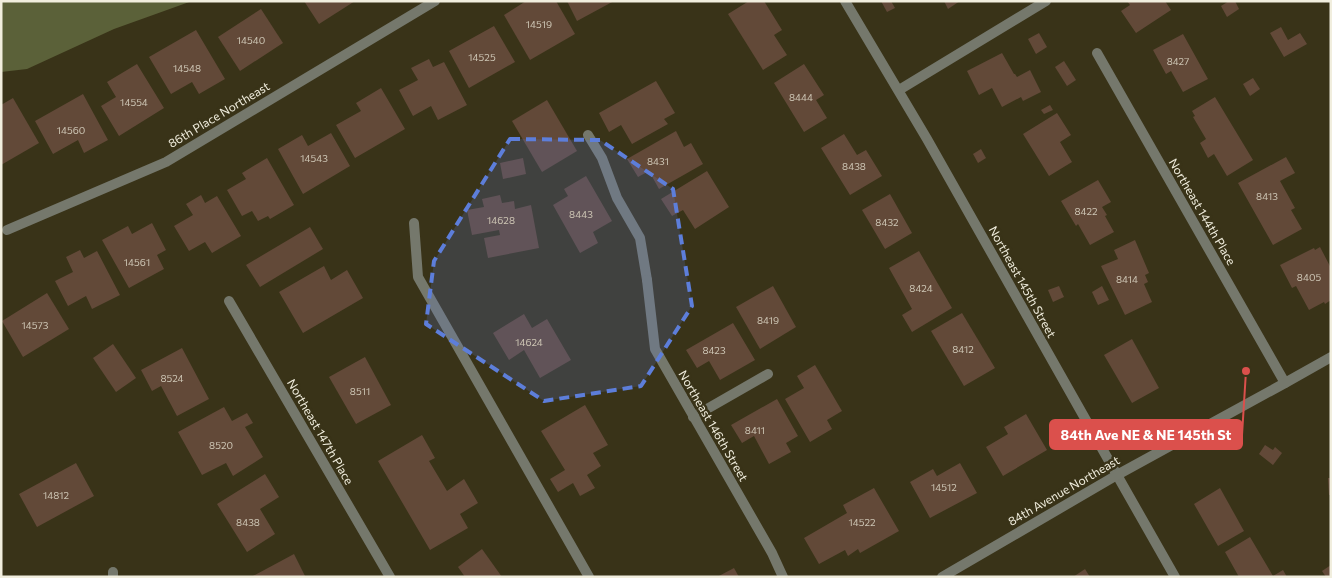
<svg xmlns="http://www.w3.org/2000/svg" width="1332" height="578" font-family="Commissioner,sans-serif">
<rect width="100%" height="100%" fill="#393318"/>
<polygon fill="#5b6139" points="1,1 192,1 114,29 27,69 1,72"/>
<g fill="#624938">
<polygon points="304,1 355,1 319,24"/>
<polygon points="526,1 556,1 575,34 530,60 504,15"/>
<polygon points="567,1 614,1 577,21"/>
<polygon points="749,1 764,1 782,30 774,35 787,55 763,70 728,14"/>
<polygon points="881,1 891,1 895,8 887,12"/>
<polygon points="944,1 960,1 948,9"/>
<polygon points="1127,1 1165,1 1171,10 1136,33 1121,11 1130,5"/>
<polygon points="1229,1 1235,1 1239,9 1227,17 1221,6"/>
<polygon points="261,9 283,43 240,71 218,37"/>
<polygon points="494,26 515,62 469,88 449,51"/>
<polygon points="1281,27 1288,40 1300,33 1307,44 1284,57 1270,33"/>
<polygon points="196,30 225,79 199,94 192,82 171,94 149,57"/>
<polygon points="1039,33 1047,47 1036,54 1028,39"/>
<polygon points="1183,34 1208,79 1183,92 1171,71 1166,74 1153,50"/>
<polygon points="1002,53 1014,74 1015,74 1017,77 1030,70 1041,92 1023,101 1021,97 1002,107 992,88 979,95 967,71"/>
<polygon points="429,59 433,67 444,62 467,105 438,120 431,106 413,116 399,90 418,80 411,68"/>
<polygon points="1064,61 1076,80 1067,86 1055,67"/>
<polygon points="137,64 164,108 119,136 101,106 116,97 107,82"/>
<polygon points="804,64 824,95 816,100 827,118 804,132 774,83"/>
<polygon points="1253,78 1260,89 1250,96 1243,84"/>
<polygon points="656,81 675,113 664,119 668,124 632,144 621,125 609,132 599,113"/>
<polygon points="381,88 405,129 355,158 336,125 361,111 356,103"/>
<polygon points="83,94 108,140 84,153 78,140 53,154 35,121"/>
<polygon points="1215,97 1253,160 1227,176 1214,154 1208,158 1200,143 1206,139 1193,117 1195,116 1192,111"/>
<polygon points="13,98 39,143 1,165 1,105"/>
<polygon points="547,100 577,151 542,172 512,121"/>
<polygon points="1050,105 1053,110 1044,114 1041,110"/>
<polygon points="1057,113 1071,135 1060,142 1072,162 1049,176 1023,134"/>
<polygon points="676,131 684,147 691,143 703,164 659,189 649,171 638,177 627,159"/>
<polygon points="331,133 350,166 303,194 278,149 302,135 308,146"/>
<polygon points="844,134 857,155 866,150 882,176 850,195 821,148"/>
<polygon points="981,149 986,158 978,163 973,154"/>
<polygon points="1286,157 1295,173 1280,181 1295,208 1291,210 1302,229 1273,245 1238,183"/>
<polygon points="267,158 294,205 270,219 268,216 258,221 252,211 242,216 227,190 246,179 242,173"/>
<polygon points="523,158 526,174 503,179 500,163"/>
<polygon points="707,171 729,207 695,229 683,210 672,216 661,199"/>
<polygon points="586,176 612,221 593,232 598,243 580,253 553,205 568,196 564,189"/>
<polygon points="1098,180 1111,202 1102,207 1107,215 1105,216 1114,232 1090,245 1078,224 1076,226 1061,201"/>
<polygon points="890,194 912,233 885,249 862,210"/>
<polygon points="201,195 205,203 217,196 241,236 212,253 205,242 189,251 174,226 193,215 186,204"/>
<polygon points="500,195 502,203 514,201 515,209 531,205 539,248 488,258 484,238 500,235 499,230 472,235 467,210 484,207 482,199"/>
<polygon points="152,223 166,250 157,255 164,269 129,288 102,240 128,226 132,234"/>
<polygon points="310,227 323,249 260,287 246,265"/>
<polygon points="1135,240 1149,273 1145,275 1148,282 1144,284 1152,302 1125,315 1101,266 1118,259 1114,250"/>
<polygon points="1320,247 1331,268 1331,300 1325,304 1324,302 1309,310 1296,286 1292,288 1280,265 1314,248 1315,250"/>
<polygon points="80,250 84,258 97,251 120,295 92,309 86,296 68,306 55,281 73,272 66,257"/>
<polygon points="919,251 952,308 912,332 902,315 912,309 889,268"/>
<polygon points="324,266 331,280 347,270 363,298 303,333 279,292"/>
<polygon points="773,286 796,327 760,349 736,307"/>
<polygon points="1059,286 1064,297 1053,302 1048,290"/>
<polygon points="1102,286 1109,300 1098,305 1092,292"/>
<polygon points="47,293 69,329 23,357 2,321"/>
<polygon points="962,313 995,368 964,386 931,331"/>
<polygon points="524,314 532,328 547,319 571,360 540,378 524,350 509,360 493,333"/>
<polygon points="733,323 755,360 720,380 709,361 697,368 686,350"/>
<polygon points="1132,339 1159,388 1132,403 1104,355"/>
<polygon points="113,344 136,378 116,392 93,358"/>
<polygon points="182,348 209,399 177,416 161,386 152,391 141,370"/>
<polygon points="365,357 391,405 356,424 329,377"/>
<polygon points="815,365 842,411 827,420 832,429 810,442 785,399 804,388 797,376"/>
<polygon points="777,399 798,436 786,443 791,452 769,464 754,436 742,443 731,425"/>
<polygon points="585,405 608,445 593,453 601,466 587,475 595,488 580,496 573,483 558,492 550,479 565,470 541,431"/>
<polygon points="224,407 232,421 247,413 253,423 245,427 263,457 233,476 226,463 202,475 178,432"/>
<polygon points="1026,414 1047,450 1003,476 986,447 1008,434 1004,427"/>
<polygon points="422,435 435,458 429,461 447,491 464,479 478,503 460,514 468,528 430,550 378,461"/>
<polygon points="1265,445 1273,450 1275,447 1282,453 1273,465 1259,454"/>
<polygon points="76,463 94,496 37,527 19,494"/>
<polygon points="960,463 977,493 930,518 910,482 933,469 937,476"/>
<polygon points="265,474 279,497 260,509 275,534 247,552 217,504"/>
<polygon points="1328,478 1331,478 1331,495 1329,495"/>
<polygon points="874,488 899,531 860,553 858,549 848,556 845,550 819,564 804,538 847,513 843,505"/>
<polygon points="1220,488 1244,531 1218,546 1194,504"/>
<polygon points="1250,537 1273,576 1283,570 1287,577 1239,577 1225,552"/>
<polygon points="482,549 502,577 465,577 458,567"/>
<polygon points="294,554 305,576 303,577 251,577"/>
<polygon points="1331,565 1331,575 1326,577 1322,571"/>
<polygon points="734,568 739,577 717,577"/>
<polygon points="1085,569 1090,577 1073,577"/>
</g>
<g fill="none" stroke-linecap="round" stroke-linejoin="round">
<g stroke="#75786c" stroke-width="10">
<polyline points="588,135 602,158 617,198 640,238 647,280"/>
<polyline points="693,417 768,374"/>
</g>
<g stroke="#75786c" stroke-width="10">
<polyline points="1097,53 1285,383"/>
<polyline points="899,90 1046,1"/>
<polyline points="414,223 418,277 589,577"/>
<polyline points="7,230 166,162 435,1"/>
<polyline points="647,280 655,349 772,553 783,577"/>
<polyline points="229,301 390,577"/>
<polyline points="1117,475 1175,577"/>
<polyline points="113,577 113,572"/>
</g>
<g stroke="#75786c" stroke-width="10">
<polyline points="845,1 927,139 1117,475"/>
<polyline points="942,577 1117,475 1285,383 1331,357"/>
</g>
</g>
<path fill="#5d7eda" fill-opacity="0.2" stroke="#5d7eda" stroke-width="4" stroke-dasharray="10 6" stroke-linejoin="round" d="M510 139 600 140 673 189 692 306 641 386 544 401 426 324 434 261Z"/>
<g text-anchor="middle" stroke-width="5" stroke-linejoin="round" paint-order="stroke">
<g font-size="10" fill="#cdc5b4">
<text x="539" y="28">14519</text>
<text x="251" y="44">14540</text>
<text x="482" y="61">14525</text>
<text x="1178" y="65">8427</text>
<text x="187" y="72">14548</text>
<text x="801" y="101">8444</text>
<text x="134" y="106">14554</text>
<text x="71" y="134">14560</text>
<text x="314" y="162">14543</text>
<text x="658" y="165">8431</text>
<text x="854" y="170">8438</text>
<text x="1267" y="200">8413</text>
<text x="1086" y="215">8422</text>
<text x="581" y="218">8443</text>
<text x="501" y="224">14628</text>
<text x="887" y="226">8432</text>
<text x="137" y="266">14561</text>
<text x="1309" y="281">8405</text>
<text x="1127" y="283">8414</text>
<text x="921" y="292">8424</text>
<text x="768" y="324">8419</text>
<text x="35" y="329">14573</text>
<text x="529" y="346">14624</text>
<text x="963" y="353">8412</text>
<text x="714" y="354">8423</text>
<text x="172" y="382">8524</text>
<text x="360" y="395">8511</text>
<text x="755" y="434">8411</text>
<text x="221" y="449">8520</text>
<text x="944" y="491">14512</text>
<text x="56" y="499">14812</text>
<text x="248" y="526">8438</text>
<text x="862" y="526">14522</text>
</g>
<g font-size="12" fill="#f1eede" stroke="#393318">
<text transform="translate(219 115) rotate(-31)" y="4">86th Place Northeast</text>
<text transform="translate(1202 212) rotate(60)" y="4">Northeast 144th Place</text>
<text transform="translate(1022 282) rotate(61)" y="4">Northeast 145th Street</text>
<text transform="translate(713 426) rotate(60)" y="4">Northeast 146th Street</text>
<text transform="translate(320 432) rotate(60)" y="4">Northeast 147th Place</text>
<text transform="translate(1064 491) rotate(-30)" y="4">84th Avenue Northeast</text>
</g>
</g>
<path fill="none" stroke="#db504c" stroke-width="2" d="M1246 371L1242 435"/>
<circle fill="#db504c" stroke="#393318" stroke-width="2" cx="1246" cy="371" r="5"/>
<rect fill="#db504c" stroke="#db504c" stroke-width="2" x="1050" y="420" width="192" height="29" rx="5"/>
<g font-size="14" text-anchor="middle" font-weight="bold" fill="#fff">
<text x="1146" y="440">84th Ave NE &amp; NE 145th St</text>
</g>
<rect width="1332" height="578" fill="none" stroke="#f1eede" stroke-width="5"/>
</svg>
